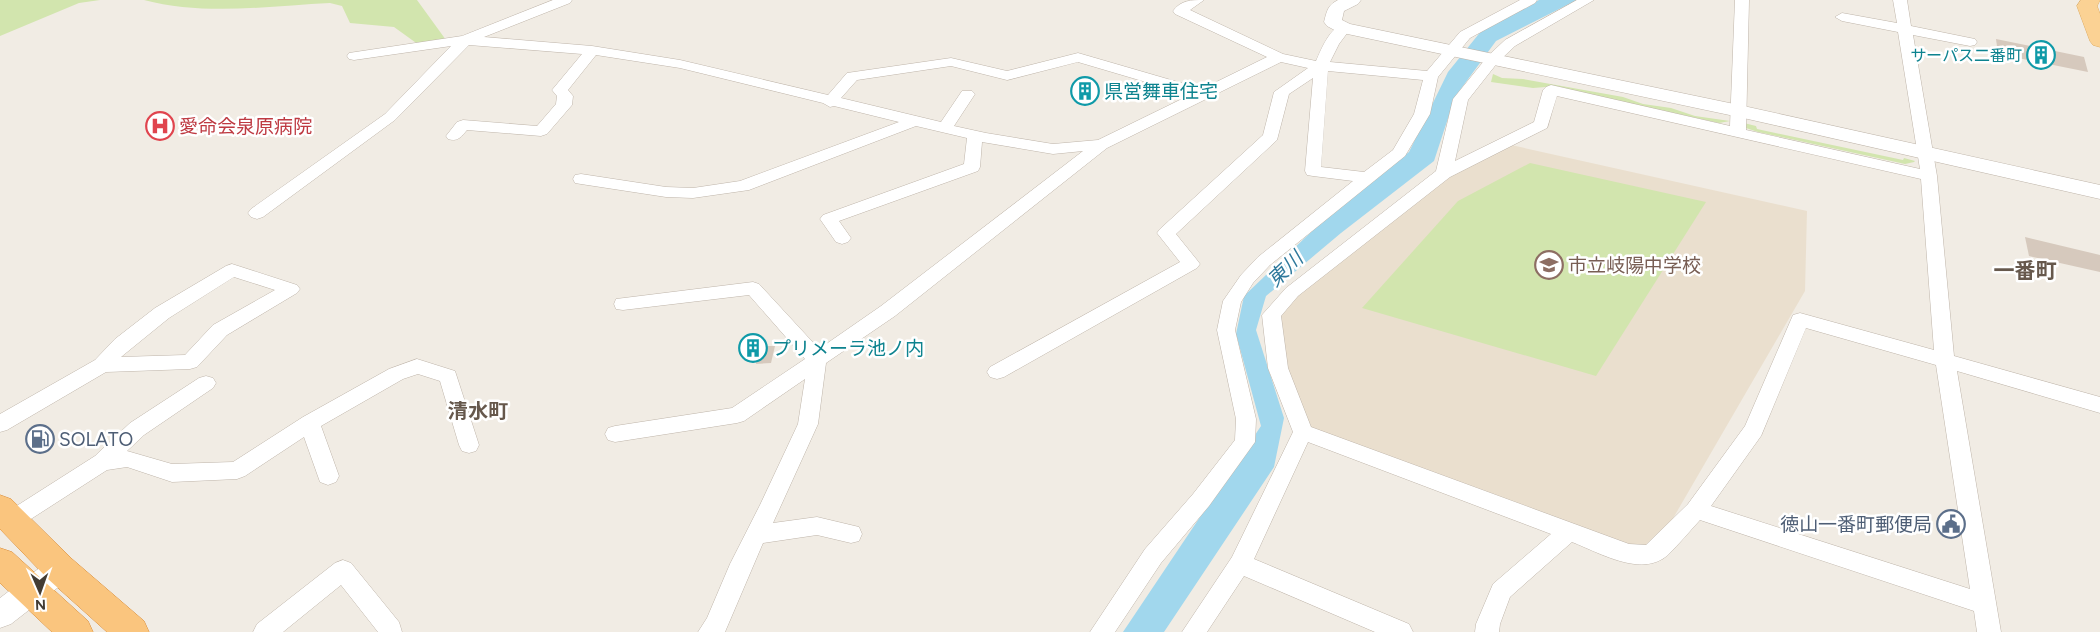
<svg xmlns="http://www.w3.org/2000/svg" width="2100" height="632" font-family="Figtree,'Noto Sans JP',sans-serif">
<rect width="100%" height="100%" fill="#f1ece4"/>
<polygon fill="#eadfce" points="1502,143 1807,211 1805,291 1650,558 1303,432 1271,315 1444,173"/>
<g fill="#d2e5ae">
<polygon points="0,0 100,0 79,3 0,36"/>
<path d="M144 0H417L446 40 419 45 394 27 350 23 342 6 330 3C269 6 204 16 144 0Z"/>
<polygon points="1493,74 1502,78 1523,79 1623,97 1643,104 1671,108 1695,116 1730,121 1719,123 1564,89 1546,87 1533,88 1491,82"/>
<polygon points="1744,123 1756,126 1757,129 1903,160 1904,158 1915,161 1914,162 1905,164 1758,132 1746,128"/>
<polygon points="1530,163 1706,202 1596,376 1362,308 1458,201"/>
</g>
<polygon fill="#a1d7ed" points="1539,0 1577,0 1496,41 1455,97 1434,161 1341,233 1266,296 1256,330 1284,418 1274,467 1164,632 1123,632 1261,426 1236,334 1244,296 1330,214 1409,152 1448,72 1482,30"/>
<g fill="#d6c9bd">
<polygon points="1996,39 2084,57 2088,72 1998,54"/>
<polygon points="2025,237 2100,255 2100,272 2029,256"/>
<polygon points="760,346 775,346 771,363 756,364"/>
</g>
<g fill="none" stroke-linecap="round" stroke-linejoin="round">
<defs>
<g id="minor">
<path d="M553 0H572L570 3 484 37 592 46 680 60 828 95 847 73 951 58 1007 71 1078 53 1202 89 1267 57 1175 14 1173 11C1181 0 1191 0 1204 0L1190 10 1283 54 1316 61C1322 48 1332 21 1349 25L1351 28 1339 44 1330 62 1427 71 1460 32 1520 0H1537L1535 3 1470 38 1438 77 1430 114 1405 156 1270 265 1253 283 1241 302 1235 330 1256 419 1255 442 1209 506 1161 563 1115 632H1090L1145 549 1193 494 1235 440 1236 419 1217 330 1223 301 1241 275 1258 257 1353 181 1313 176 1307 175 1305 171 1313 78 1289 94 1277 140 1176 234 1197 260 1200 264 1197 268 1004 377 997 379 990 377 987 372 990 367 1180 262 1157 233 1160 229 1263 135 1274 92 1308 68 1281 62 1107 148 895 316 826 363 818 424 773 523 817 517 859 527 862 534 859 541 851 543 817 535 763 543 725 632H698L707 618 730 564 760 505 798 424 805 379 744 421 737 423 615 442 608 440 605 434 608 428 615 426 732 408 805 359 749 295 623 310 616 309 614 304 616 299 753 282 759 284 819 349 881 306 1083 151 1053 154 982 142 980 167 978 171 839 221 851 238 848 242 842 244 836 242 820 219 823 215 964 164 967 138 916 126 749 190 693 198 666 197 581 184 575 183 573 179 575 175 581 174 666 187 693 188 740 181 899 122 834 106 830 107 823 103 680 68 596 55 568 90 573 96 572 105 547 134 541 136 467 130C461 137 458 142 448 139L446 136 457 122 463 120 537 126 556 104 557 96 552 90 582 54 469 45 395 120 263 217 257 219 251 217 248 213 251 209 385 114 451 46 354 60 349 59 347 56 349 53 462 36ZM1078 62 1190 95 1098 140 1053 144 986 133 954 126 975 94 972 91H962L941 122 841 98 857 80 951 66 1007 80ZM1328 71 1423 80 1414 114 1393 150 1364 172 1321 167Z"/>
<path d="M1577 0H1594L1515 46 1498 62 1468 100 1455 161 1534 122 1543 90 1546 87 1551 85 1730 126 1735 0H1749L1746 130 1920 169 1898 32 1842 21 1835 17 1842 13 1897 23 1893 0H1907L1911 26 1970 38 1975 39 1977 42 1975 45 1970 46 1913 35 1937 176 1954 356 2100 397V413L1957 371 2001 632H1977L1974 611 1700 520C1689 532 1679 544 1668 555 1642 578 1600 553 1572 542L1510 597 1500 624 1499 632H1475L1476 624 1493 584 1551 534 1308 442 1254 559 1409 624 1413 632H1375L1244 576 1207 632H1182L1232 557 1293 432 1268 368 1262 315 1286 288 1436 171 1453 99 1488 56 1505 40ZM1557 96 1921 179 1934 350 1800 313 1793 315 1745 426 1688 504 1646 545 1629 544 1311 427 1288 368 1281 316 1298 296 1450 177 1547 128ZM1806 328 1936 365 1970 589 1711 506 1761 436Z"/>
<path d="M232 264 297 285 300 289 297 293 227 335 197 367 190 369 106 372 7 430 0 432V414L95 360 115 339 155 308 226 266ZM234 277 275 290 213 325 185 355 121 357 169 318Z"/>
<polygon points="417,359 455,371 479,445 476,451 469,453 462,451 459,445 440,381 418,374 403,379 321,426 339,476 336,482 328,485 320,482 304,437 245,476 237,479 172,482 127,467 107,470 20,526 12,529 4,526 1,520 4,514 95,456 130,423 199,378 206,376 213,378 216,383 213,388 144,435 127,451 172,464 233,462 303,417 389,369"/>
<polygon points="343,560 351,563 399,622 402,632 378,632 341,585 283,632 253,632 257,624 335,563"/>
</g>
<g id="tertiary">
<path d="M1338 0H1361L1358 4 1344 11 1342 20 1350 24 1739 105 2100 185V199L1739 117 1338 32 1327 26 1324 22C1327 10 1328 5 1338 0Z"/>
<polygon points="60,557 70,560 74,569 70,578 11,624 0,628 0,598 50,560"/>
</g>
<polygon id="primary" points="2081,0 2100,0 2097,6 2100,14 2100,47 2093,45 2090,41 2077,6"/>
<g id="trunk">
<polygon points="0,495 11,499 72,559 144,621 149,632 107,632 48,579 0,529"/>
<polygon points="0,548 12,552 88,621 93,632 52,632 0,583"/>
</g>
</defs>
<use href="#minor" stroke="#bfb5aa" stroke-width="1"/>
<use href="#tertiary" stroke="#bfb5aa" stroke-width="1"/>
<use href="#primary" stroke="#dfad64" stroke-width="1"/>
<use href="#trunk" stroke="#d88b38" stroke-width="1"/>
<use href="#minor" fill="#fff" fill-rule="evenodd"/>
<use href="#tertiary" fill="#fff" fill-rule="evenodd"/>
<use href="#primary" fill="#fbd294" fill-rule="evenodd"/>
<use href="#trunk" fill="#fac57e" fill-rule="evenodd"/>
</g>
<defs>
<symbol id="building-ring" viewBox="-11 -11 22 22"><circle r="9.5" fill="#fff" stroke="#0f9aa8" stroke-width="1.5"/><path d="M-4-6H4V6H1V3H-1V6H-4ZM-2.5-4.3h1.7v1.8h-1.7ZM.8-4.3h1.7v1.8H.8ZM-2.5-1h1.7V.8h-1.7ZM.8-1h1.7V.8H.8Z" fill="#0f9aa8"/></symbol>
<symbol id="hospital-ring" viewBox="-11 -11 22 22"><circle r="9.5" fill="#fff" stroke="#e0444e" stroke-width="1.5"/><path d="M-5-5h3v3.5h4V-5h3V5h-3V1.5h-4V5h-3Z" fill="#e0444e"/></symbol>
<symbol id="school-ring" viewBox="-11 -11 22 22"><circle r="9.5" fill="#fff" stroke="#8d6e63" stroke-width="1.5"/><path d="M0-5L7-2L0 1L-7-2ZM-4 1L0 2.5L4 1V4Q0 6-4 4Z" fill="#8d6e63"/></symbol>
<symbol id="fuel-ring" viewBox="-11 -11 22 22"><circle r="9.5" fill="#fff" stroke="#5c6f8a" stroke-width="1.5"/><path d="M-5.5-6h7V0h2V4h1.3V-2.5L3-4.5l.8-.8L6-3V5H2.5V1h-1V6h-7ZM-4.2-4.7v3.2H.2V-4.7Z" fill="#5c6f8a"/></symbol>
<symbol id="civic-ring" viewBox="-11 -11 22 22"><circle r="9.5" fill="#fff" stroke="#5c6f8a" stroke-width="1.5"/><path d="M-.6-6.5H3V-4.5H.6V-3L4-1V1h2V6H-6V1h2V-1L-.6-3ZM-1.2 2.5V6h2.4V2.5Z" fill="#5c6f8a"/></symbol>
</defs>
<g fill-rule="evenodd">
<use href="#building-ring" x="2025" y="39" width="32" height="32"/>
<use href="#building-ring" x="1069" y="75" width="32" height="32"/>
<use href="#hospital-ring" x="144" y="110" width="32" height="32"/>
<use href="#school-ring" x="1533" y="249" width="32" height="32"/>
<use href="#building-ring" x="737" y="332" width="32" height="32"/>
<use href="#fuel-ring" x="24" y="423" width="32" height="32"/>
<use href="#civic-ring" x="1935" y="508" width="32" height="32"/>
</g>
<g text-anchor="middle" stroke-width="5" stroke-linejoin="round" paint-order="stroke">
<g font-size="16" fill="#0d838f" stroke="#fff" text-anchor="end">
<text x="2022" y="61">サーパス二番町</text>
</g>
<g font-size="19" fill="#0d838f" stroke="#fff" text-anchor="start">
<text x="1104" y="98">県営舞車住宅</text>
<text x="772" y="355">プリメーラ池ノ内</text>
</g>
<g font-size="19" fill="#be3a42" stroke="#fff" text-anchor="start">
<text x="179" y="133">愛命会泉原病院</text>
</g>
<g font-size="19" fill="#785e54" stroke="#fff" text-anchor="start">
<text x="1568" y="272">市立岐陽中学校</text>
</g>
<g font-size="19" fill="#4e5e75" stroke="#fff" text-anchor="start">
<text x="59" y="446">SOLATO</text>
<text x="1932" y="531" text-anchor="end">徳山一番町郵便局</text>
</g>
<g font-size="20" font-style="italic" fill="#2f799c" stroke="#fff">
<text transform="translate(1285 269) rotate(-44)" y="7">東川</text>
</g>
<g font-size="20" font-weight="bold" fill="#66584c" stroke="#fff">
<text x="478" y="418">清水町</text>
</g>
<g font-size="21" font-weight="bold" fill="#66584c" stroke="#fff">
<text x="2025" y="278">一番町</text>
</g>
</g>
<g transform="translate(40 592) rotate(178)" stroke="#ffffff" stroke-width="4" paint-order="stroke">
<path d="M0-4L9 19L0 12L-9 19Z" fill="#433c34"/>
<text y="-8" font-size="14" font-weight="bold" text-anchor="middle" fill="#433c34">N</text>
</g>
</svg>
